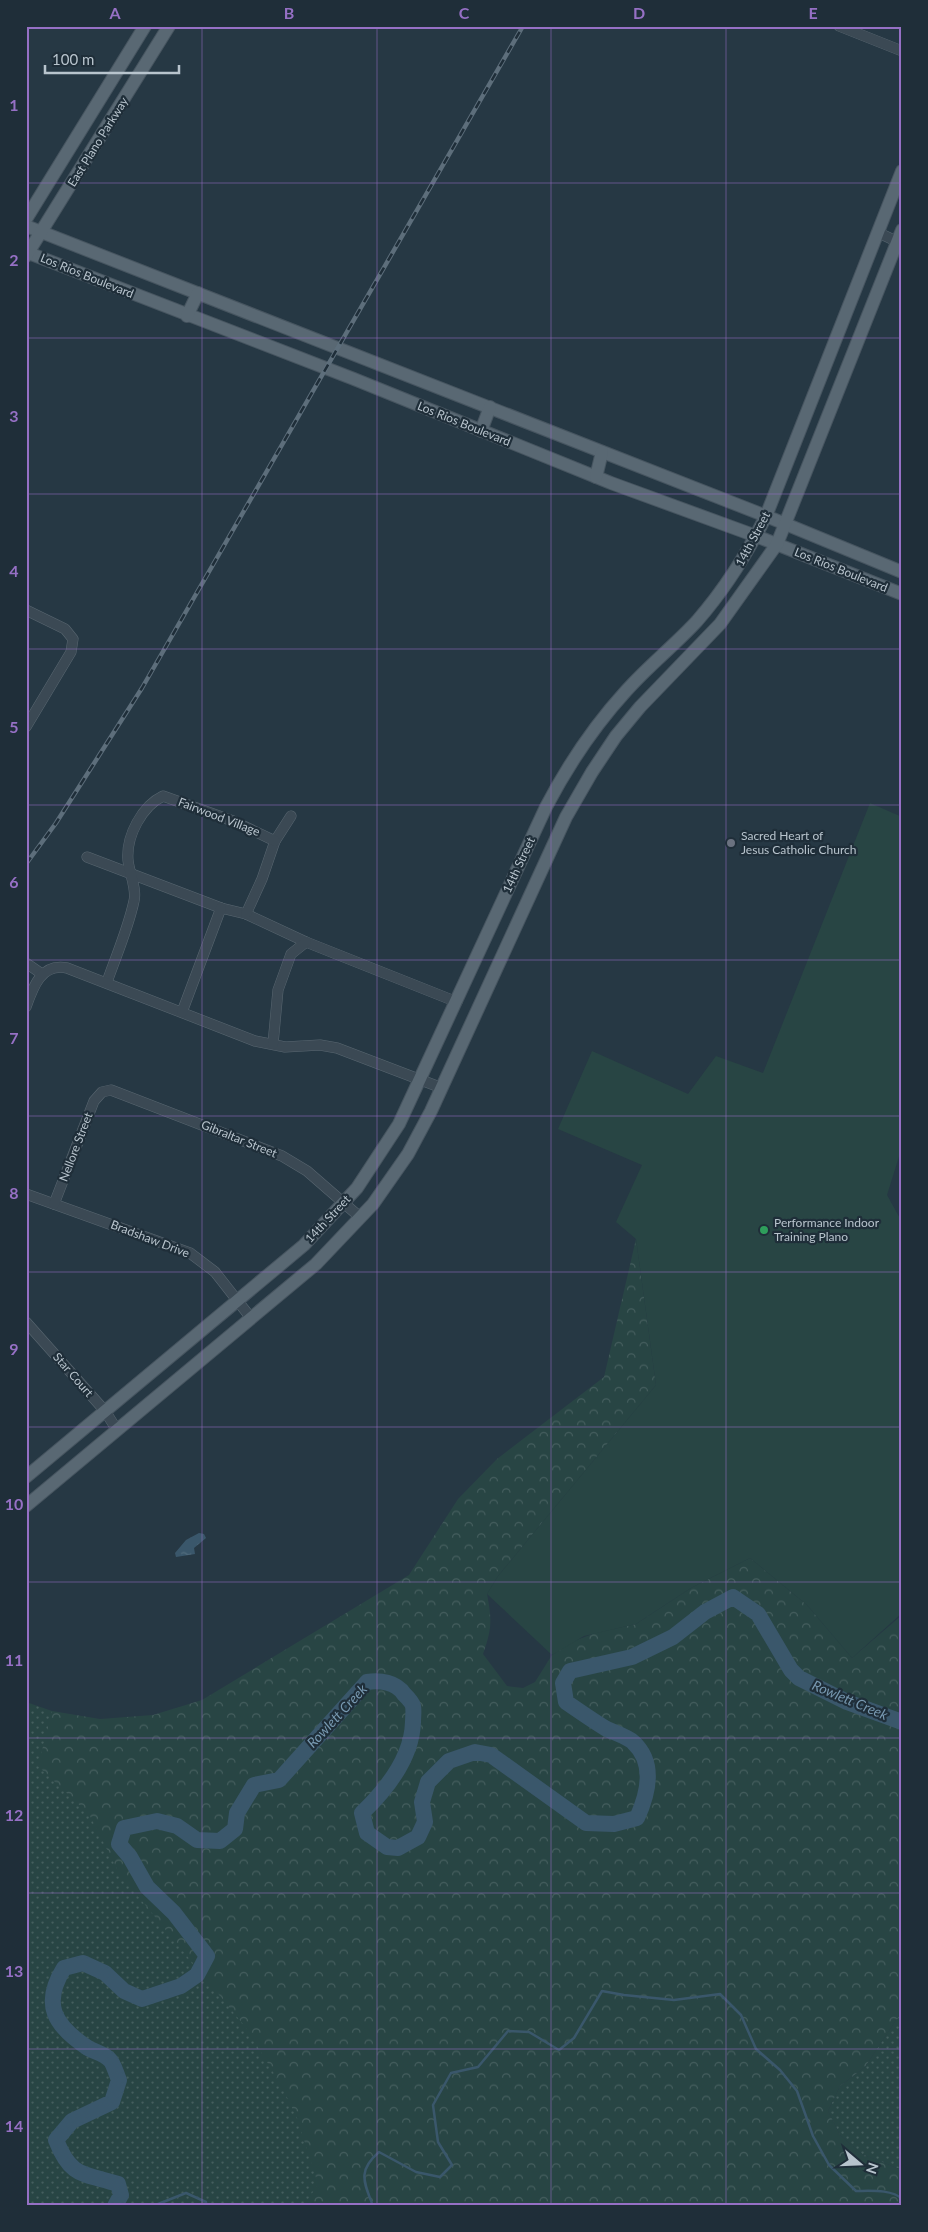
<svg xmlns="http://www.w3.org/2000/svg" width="928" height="2232" font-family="Lato,sans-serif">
<defs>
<pattern id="grass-dots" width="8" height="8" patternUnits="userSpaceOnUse" patternTransform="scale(1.25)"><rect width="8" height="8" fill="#284544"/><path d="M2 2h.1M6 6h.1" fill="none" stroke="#455e5e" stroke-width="1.8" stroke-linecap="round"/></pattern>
<pattern id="forest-crowns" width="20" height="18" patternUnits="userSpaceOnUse" patternTransform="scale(1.25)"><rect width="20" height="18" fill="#284544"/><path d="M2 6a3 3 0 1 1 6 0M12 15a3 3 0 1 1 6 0" fill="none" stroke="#455e5e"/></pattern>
<pattern id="water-ripples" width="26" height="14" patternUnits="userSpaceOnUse" patternTransform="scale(1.25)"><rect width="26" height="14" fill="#3a576b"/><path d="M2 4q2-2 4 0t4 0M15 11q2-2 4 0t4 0" fill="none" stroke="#546e7f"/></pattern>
</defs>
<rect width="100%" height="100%" fill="#263844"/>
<g fill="url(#grass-dots)">
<polygon points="26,1702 52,1711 332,2107 324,2206 26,2206"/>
<polygon points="902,2011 902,2170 862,2154 840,2135 828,2111 840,2086 865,2067"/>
</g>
<path fill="url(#forest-crowns)" d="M636 1239 656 1385 498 1576 487 1594C492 1620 492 1629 483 1654L507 1686 523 1688 535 1682 552 1655 569 1643 595 1633 636 1624 691 1588 750 1558 807 1605 852 1658 902 1615V2011L865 2067 840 2086 828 2111 840 2135 862 2154 902 2170V2206H304L318 2184 297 2118 281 2085 247 2029 119 1873 89 1814 38 1766 52 1711 100 1719 153 1715 202 1700 409 1575 458 1499 497 1459 604 1377Z"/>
<polygon fill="#284544" points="870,803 902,817 902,1147 887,1195 902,1222 902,1613 852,1658 807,1605 750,1558 691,1588 636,1624 584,1636 552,1655 487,1594 498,1576 656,1385 636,1239 616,1222 642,1165 558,1129 592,1051 688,1094 716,1056 763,1073"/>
<polygon fill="url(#water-ripples)" points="199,1533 204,1534 206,1538 194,1548 195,1554 176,1557 175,1553 186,1540"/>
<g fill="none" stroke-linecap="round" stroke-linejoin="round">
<g stroke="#3a576b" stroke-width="2.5">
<polyline points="153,2206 186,2193 206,2202 206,2206"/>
<path d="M373 2206C364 2182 357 2171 379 2152L416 2172 440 2177 452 2165 438 2142 433 2105 451 2073 478 2067 508 2031 529 2032 559 2050 574 2038 602 1991 624 1995 674 2000 720 1994 741 2015 756 2049 780 2070 797 2091 813 2136 829 2165 856 2191C870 2191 892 2189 902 2199"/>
</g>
<path stroke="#3a576b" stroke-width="16" d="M115 2206 121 2195 118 2184C83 2173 71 2178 56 2140L72 2121 112 2102 119 2080C116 2074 114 2063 109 2059 104 2054 95 2052 88 2048 55 2026 41 2005 64 1968L83 1963 105 1973 124 1991 142 1999 181 1986 197 1975 207 1956 174 1913 147 1887 130 1857 119 1844 124 1828 157 1821 177 1826 197 1840 220 1841 235 1829 237 1813 254 1785 279 1780 367 1682C380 1680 396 1682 404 1694 407 1697 412 1702 413 1706 414 1711 413 1717 413 1722 412 1758 387 1789 362 1813L367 1833 387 1847 398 1848 418 1837 425 1822 422 1802 428 1782 449 1761 475 1752 491 1755 586 1823 614 1824 637 1818C648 1794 656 1763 633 1742 626 1736 614 1733 605 1728 592 1720 579 1711 566 1702L563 1683 570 1671 632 1657 673 1637 705 1612 733 1597 758 1614 791 1670 799 1678 847 1702 902 1722"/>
<defs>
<g id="minor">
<polyline points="839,26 902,51"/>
<polyline points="877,232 902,244"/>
<polyline points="26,610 65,629 73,639 71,652 26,727"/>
<polyline points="87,857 221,908 246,914 306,942 457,1002"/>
<polyline points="246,914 262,879 275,841 291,816"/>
<polyline points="26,963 42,974"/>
<path d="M107 982C116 956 128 929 134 901 137 889 129 872 128 860 126 836 142 806 163 796L233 821 275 841"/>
<path d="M26 1007C33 987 41 963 67 968L255 1041 285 1047 320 1045 337 1048 442 1088"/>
<polyline points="182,1012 221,908"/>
<polyline points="273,1044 278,990 291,954 306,942"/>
<polyline points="26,1194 190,1253 215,1272 251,1318"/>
<polyline points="54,1204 94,1101 102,1092 111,1090 282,1156 307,1171 361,1218"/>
<polyline points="26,1322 105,1411 117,1430"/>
</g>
<g id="major">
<polyline points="26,219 145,26"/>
<polyline points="26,226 766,516 902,572"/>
<polyline points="26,252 354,379 611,483 756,536 902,594"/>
<polyline points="26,256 169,26"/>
<polyline points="187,316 198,293"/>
<polyline points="481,431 490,407"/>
<polyline points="596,477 602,452"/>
<path d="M26 1477 304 1245 357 1188 399 1124 546 807C568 765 594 726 626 691 648 666 675 645 697 621 725 589 747 554 766 516L902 171"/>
<polyline points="26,1506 316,1264 373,1204 408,1154 431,1111 566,817 592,772 616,736 640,707 720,624 777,544 902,230"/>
</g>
</defs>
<use href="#minor" stroke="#596771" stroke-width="11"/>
<use href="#major" stroke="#475560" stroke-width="14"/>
<use href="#minor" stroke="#3b4954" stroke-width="10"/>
<use href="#major" stroke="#596873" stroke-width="12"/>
<defs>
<polyline id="rail" points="26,864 56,823 142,688 523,26"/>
</defs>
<use href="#rail" stroke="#5d6e7b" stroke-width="4.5"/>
<use href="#rail" stroke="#1f2e39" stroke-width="2.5" stroke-dasharray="8" stroke-linecap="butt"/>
</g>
<path fill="none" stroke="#9670c5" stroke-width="1" stroke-opacity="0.55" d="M202 26V2206M377 26V2206M551 26V2206M726 26V2206M26 183H902M26 338H902M26 494H902M26 649H902M26 805H902M26 960H902M26 1116H902M26 1272H902M26 1427H902M26 1582H902M26 1738H902M26 1893H902M26 2049H902"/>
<circle fill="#6b7280" stroke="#1f2e39" stroke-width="2" cx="731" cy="843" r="5"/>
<circle fill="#2e9e5b" stroke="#1f2e39" stroke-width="2" cx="764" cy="1230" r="5"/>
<g text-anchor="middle" stroke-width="4.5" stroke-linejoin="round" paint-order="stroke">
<g font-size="12" fill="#b8c4cd" stroke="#1f2e39">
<text transform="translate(98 142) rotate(-58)" y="4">East Plano Parkway</text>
<text transform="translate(87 276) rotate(22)" y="4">Los Rios Boulevard</text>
<text transform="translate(464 424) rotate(22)" y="4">Los Rios Boulevard</text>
<text transform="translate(753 539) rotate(-62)" y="4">14th Street</text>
<text transform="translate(841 570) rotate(22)" y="4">Los Rios Boulevard</text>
<text transform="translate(219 817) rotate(21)" y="4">Fairwood Village</text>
<text transform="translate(519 865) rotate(-65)" y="4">14th Street</text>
<text transform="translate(239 1139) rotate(22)" y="4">Gibraltar Street</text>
<text transform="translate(76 1147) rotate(-69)" y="4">Nellore Street</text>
<text transform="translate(328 1219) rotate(-47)" y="4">14th Street</text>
<text transform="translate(150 1239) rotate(21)" y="4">Bradshaw Drive</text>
<text transform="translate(73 1375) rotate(49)" y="4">Star Court</text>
</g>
<g font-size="12" fill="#b8c4cd" stroke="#1f2e39" text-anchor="start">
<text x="741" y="840">Sacred Heart of<tspan x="741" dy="14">Jesus Catholic Church</tspan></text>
<text x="774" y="1227">Performance Indoor<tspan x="774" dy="14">Training Plano</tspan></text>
</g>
<g font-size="14" font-style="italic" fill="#7899b1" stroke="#1f2e39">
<text transform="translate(850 1700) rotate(23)" y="5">Rowlett Creek</text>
<text transform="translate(337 1716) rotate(-47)" y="5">Rowlett Creek</text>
</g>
</g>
<rect width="928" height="2232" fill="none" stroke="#1f2e39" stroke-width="55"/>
<g transform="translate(860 2164) rotate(109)" stroke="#1f2e39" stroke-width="4" paint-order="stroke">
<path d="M0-4L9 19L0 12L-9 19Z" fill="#b8c4cd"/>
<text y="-8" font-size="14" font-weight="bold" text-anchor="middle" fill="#b8c4cd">N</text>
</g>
<path d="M45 65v8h134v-8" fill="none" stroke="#b8c4cd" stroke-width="2.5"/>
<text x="52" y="65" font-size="15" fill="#b8c4cd" stroke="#1f2e39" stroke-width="4" paint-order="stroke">100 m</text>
<rect x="28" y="28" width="872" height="2176" fill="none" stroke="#9670c5" stroke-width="2"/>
<g font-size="16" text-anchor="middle" font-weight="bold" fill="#9670c5">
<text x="115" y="19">A</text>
<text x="289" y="19">B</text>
<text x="464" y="19">C</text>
<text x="639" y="19">D</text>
<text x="813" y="19">E</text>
<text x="14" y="111">1</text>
<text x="14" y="266">2</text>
<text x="14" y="422">3</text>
<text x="14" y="577">4</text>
<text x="14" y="733">5</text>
<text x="14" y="888">6</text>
<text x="14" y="1044">7</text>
<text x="14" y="1199">8</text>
<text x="14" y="1355">9</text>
<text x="14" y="1510">10</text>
<text x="14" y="1666">11</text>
<text x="14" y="1821">12</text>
<text x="14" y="1977">13</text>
<text x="14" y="2132">14</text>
</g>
</svg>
